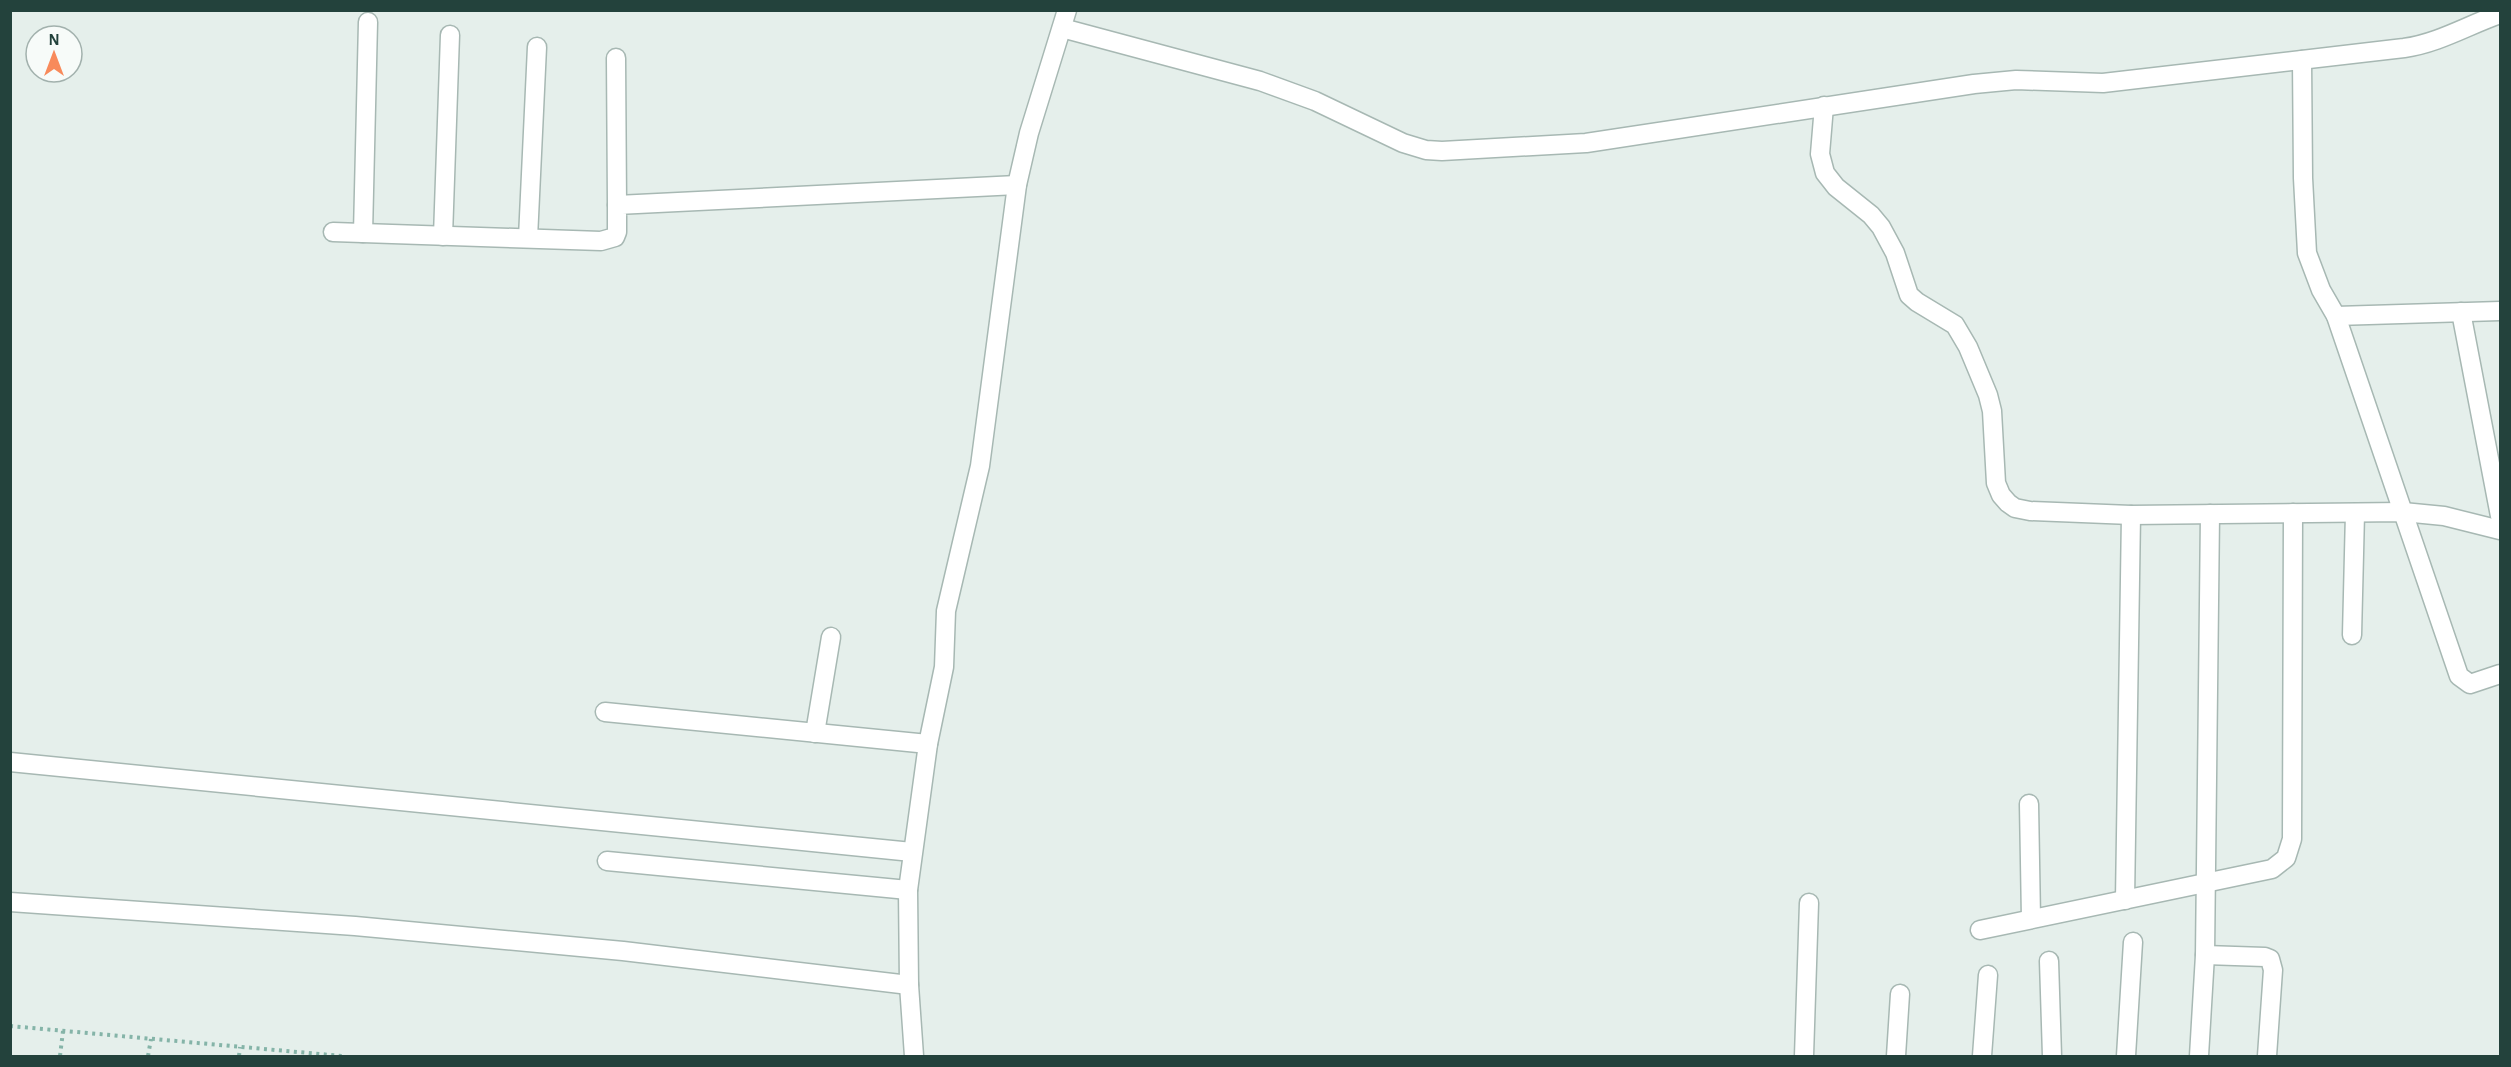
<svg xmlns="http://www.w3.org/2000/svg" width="2511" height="1067" font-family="'Alegreya Sans',sans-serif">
<rect width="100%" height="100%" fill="#e5efeb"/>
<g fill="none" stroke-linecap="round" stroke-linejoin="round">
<defs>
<g id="street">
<path d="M1062 28 1260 81 1315 101 1403 143 1426 150 1442 151 1586 143 1974 84 2016 80 2103 83 2404 48C2439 43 2468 25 2500 14"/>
<polyline points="616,58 617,205"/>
<polyline points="2302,60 2303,178 2307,253 2321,290 2336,316 2459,676 2470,684 2500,674"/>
<polyline points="1824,106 1820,154 1825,173 1836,187 1871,215 1881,227 1895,253 1909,295 1917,302 1955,325 1968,347 1988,395 1992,411 1996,483 2001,495 2008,503 2015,508 2030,511 2131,515 2403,512 2444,516 2500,530"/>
<polyline points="333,232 601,241 615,237 617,232 617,205 1017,185"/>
<polyline points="363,233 368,22"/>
<polyline points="443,236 450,35"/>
<polyline points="528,238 537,47"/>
<polyline points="2461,312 2500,516"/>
<polyline points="2336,316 2500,311"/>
<polyline points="2352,635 2355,513"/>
<polyline points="605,712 928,744"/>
<polyline points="815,733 831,637"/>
<polyline points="10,762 912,852"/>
<polyline points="2029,804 2031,919"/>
<polyline points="607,861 908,890"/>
<polyline points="2125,900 2131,515"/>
<polyline points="10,902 355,926 623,951 909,985"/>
<polyline points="1980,930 2272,869 2286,858 2292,839 2293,513"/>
<polyline points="2205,955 2265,957 2270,959 2273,970 2267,1056"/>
<polyline points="2049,961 2052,1056"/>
<polyline points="914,1056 909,985 908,890 928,744 944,667 946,611 980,466 1017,185 1029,133 1067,10"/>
<polyline points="1804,1056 1809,903"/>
<polyline points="1896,1056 1900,994"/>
<polyline points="1982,1056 1988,975"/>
<polyline points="2126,1056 2133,942"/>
<polyline points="2199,1056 2205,955 2210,514"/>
</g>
</defs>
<use href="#street" stroke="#a7b8b3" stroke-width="21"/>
<g stroke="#85b4a8" stroke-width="4" stroke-dasharray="3 4.5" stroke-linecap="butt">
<polyline points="10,1026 342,1056"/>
<polyline points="60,1056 63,1031"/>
<polyline points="148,1056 151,1039"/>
<polyline points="239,1056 240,1047"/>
</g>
<use href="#street" stroke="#fff" stroke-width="18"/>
</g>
<rect width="2511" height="1067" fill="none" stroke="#23423c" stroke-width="24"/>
<g transform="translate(54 54)"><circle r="28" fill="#f7fbf9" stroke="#a2b1ad" stroke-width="1.5"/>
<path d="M0-4.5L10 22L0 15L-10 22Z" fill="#f88a5b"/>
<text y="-9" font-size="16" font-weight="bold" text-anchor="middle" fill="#23423c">N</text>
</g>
</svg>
